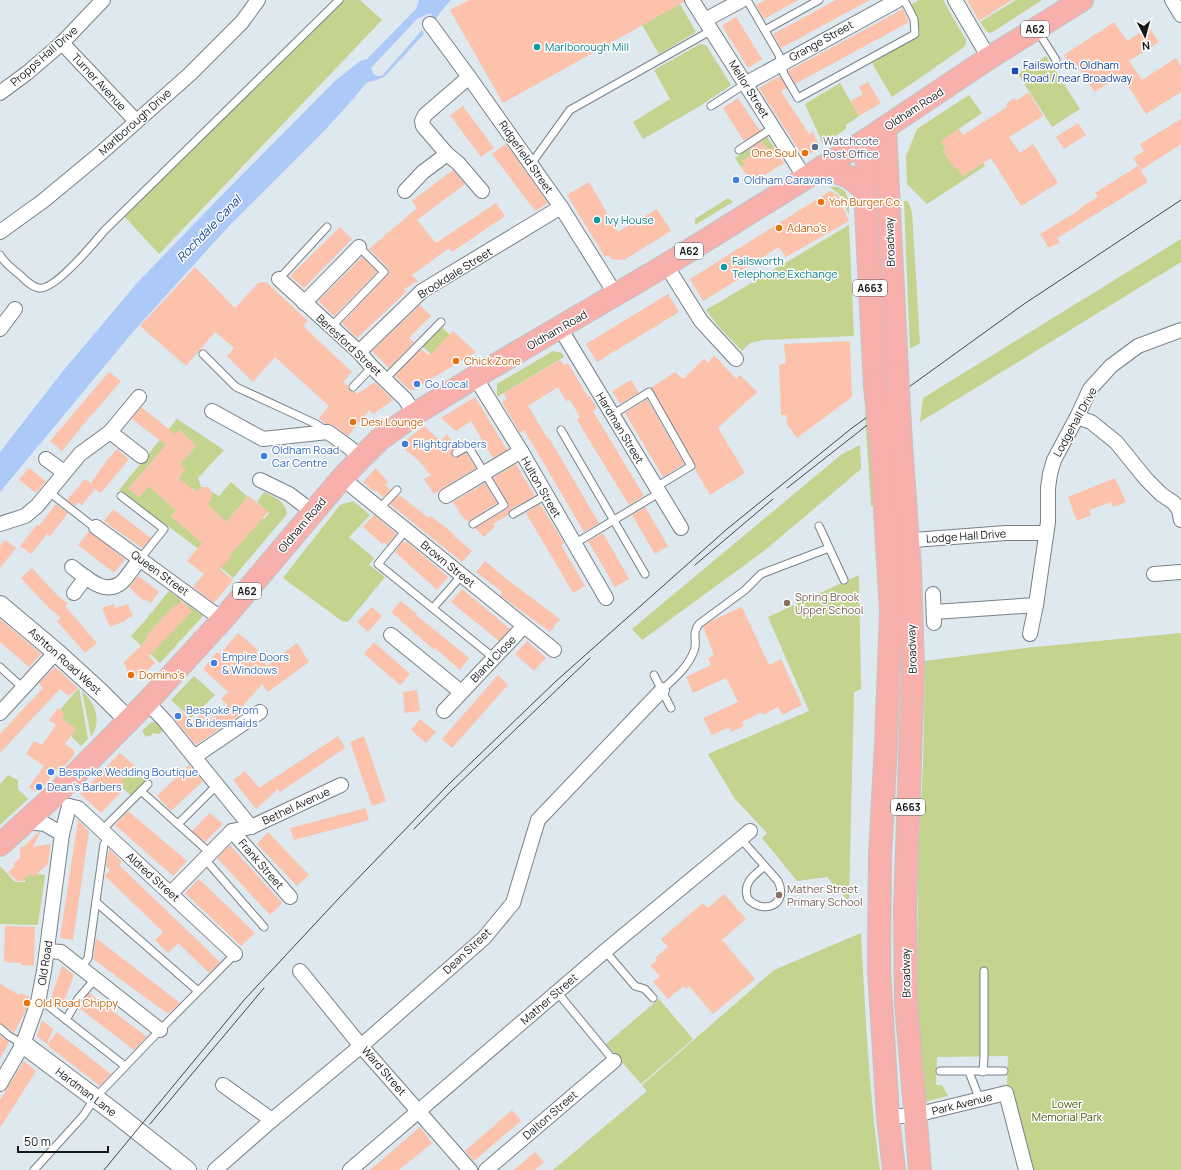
<svg xmlns="http://www.w3.org/2000/svg" width="1181" height="1170" font-family="Manrope,sans-serif">
<rect width="100%" height="100%" fill="#dde8ef"/>
<g fill="#c4d38d" fill-rule="evenodd">
<polygon points="343,0 360,0 382,20 159,254 124,216"/>
<polygon points="919,0 943,0 966,40 966,44 963,48 892,97 872,63 920,34 917,17 911,5"/>
<polygon points="1016,0 1042,0 991,33 986,31 980,22"/>
<polygon points="680,4 696,32 659,54 642,25"/>
<polygon points="700,44 706,45 731,85 700,106 643,139 633,122 670,99 654,70"/>
<polygon points="1046,56 1080,109 1052,127 1018,74"/>
<polygon points="840,83 859,116 846,125 846,129 823,144 805,104"/>
<polygon points="969,95 982,113 941,141 946,149 943,151 955,168 957,167 963,176 983,163 985,166 927,204 907,184 906,156 917,129"/>
<polygon points="767,137 774,147 769,150 766,146 742,161 745,165 741,167 735,158"/>
<path d="M830 187C849 185 849 200 849 215L840 195Z"/>
<polygon points="728,198 733,202 695,225 695,219"/>
<polygon points="904,201 908,201 912,212 920,343 910,349"/>
<polygon points="849,225 854,336 763,340 750,343 742,351 718,326 706,310"/>
<polygon points="1181,239 1181,262 920,422 923,398"/>
<polygon points="441,327 456,340 431,354 422,346"/>
<polygon points="553,351 562,353 564,357 497,397 497,384"/>
<polygon points="868,414 878,506 871,506 865,415"/>
<path d="M177 419 224 450 198 478 201 487 197 492 193 488 191 491 178 479 184 471 180 464 196 446 179 430 128 489 139 497 149 486 176 510 171 516 205 545 229 556 262 518 264 519 269 513 257 502 264 492C275 498 285 500 287 514L233 578 200 550 119 490Z"/>
<polygon points="860,445 861,469 764,551 642,640 632,629 842,454"/>
<polygon points="231,482 248,497 226,522 207,504 212,499 212,492 219,496"/>
<polygon points="353,501 370,515 349,537 374,558 369,565 385,577 348,622 342,621 283,578 340,505"/>
<polygon points="859,575 861,689 854,692 849,902 827,877 797,881 762,838 767,833 735,799 708,754 809,711 768,617"/>
<path d="M169 591 203 616 160 663 131 636 143 623ZM182 601 191 611 153 652 143 643 148 637 146 636 175 605 177 606Z"/>
<polygon points="1181,633 1181,1170 1022,1170 1006,1111 1008,1056 937,1057 936,1085 942,1085 948,1096 924,1102 917,1019 918,860 923,767 925,661 1025,648"/>
<polygon points="194,676 215,695 191,718 171,700"/>
<polygon points="79,688 88,739 81,746 71,736 76,729 62,719 65,714 60,710"/>
<path d="M82 691C94 702 103 721 91 736L82 692Z"/>
<polygon points="152,722 157,722 164,729 159,734 152,733 152,735 146,737 142,731"/>
<polygon points="135,766 148,779 131,796 122,787 124,784 121,781"/>
<polygon points="8,775 18,780 18,789 28,799 0,825 0,784"/>
<polygon points="0,866 15,882 25,882 25,880 22,881 27,874 29,876 31,874 33,876 36,874 45,875 38,925 0,924"/>
<path d="M861 933C865 1013 869 1091 880 1170H553L647 1091 642 1085 774 970Z"/>
<polygon points="659,999 693,1039 641,1084 606,1044"/>
</g>
<polygon fill="#adc9f8" points="419,0 451,0 438,15 435,20 430,18 432,15 430,13 417,19 371,68 373,73 377,76 382,76 422,30 424,34 386,75 382,78 366,83 355,97 326,129 228,227 132,333 0,492 0,452 63,371 138,282 228,189 335,81 360,61 367,59 416,9"/>
<g fill="#fcc2ac">
<polygon points="469,0 684,0 684,2 503,103 450,10"/>
<polygon points="765,0 798,0 764,19 756,5"/>
<polygon points="836,0 870,0 781,48 773,34"/>
<polygon points="967,0 1012,0 979,21"/>
<polygon points="903,9 909,22 795,84 788,71"/>
<polygon points="736,17 762,59 748,68 722,26"/>
<polygon points="1114,22 1127,41 1149,27 1159,42 1129,61 1142,80 1176,58 1181,66 1181,92 1146,114 1121,75 1095,92 1077,65 1073,69 1064,55"/>
<polygon points="780,76 787,88 781,91 809,134 813,132 820,148 804,158 759,88"/>
<polygon points="868,82 881,103 859,116 851,101 863,94 859,87"/>
<polygon points="1029,92 1043,116 1009,137 1020,153 1033,144 1058,183 1021,206 991,158 963,176 957,167 955,169 943,151 946,149 941,141 959,129 963,135 1007,107 1006,104 1014,98 1016,101"/>
<polygon points="738,98 760,131 744,141 723,108"/>
<polygon points="463,106 494,148 481,157 450,115"/>
<polygon points="1181,119 1181,144 1141,170 1133,158 1144,151 1140,144"/>
<polygon points="1078,123 1086,135 1064,149 1056,137"/>
<polygon points="762,141 769,150 774,147 784,163 752,183 741,167 745,165 742,161 753,154 749,149"/>
<polygon points="506,144 548,203 535,211 492,154"/>
<polygon points="1138,166 1148,182 1057,238 1060,242 1049,248 1040,234 1081,209 1080,208 1098,197 1095,193"/>
<polygon points="453,170 465,184 417,220 436,243 496,203 505,216 452,252 449,248 412,275 418,281 404,289 406,292 357,338 342,323 389,273 388,268 369,249 417,208 412,201"/>
<polygon points="589,182 618,232 657,209 671,231 624,260 611,259 609,255 605,257 567,195"/>
<polygon points="830,191 838,195 849,221 786,257 779,247 739,272 742,277 703,301 690,279"/>
<polygon points="340,227 352,239 304,288 290,276"/>
<polygon points="362,257 377,272 334,316 318,301"/>
<polygon points="195,267 235,308 258,283 266,282 308,321 303,326 352,372 343,382 348,386 350,391 355,392 357,394 375,382 393,400 373,414 369,410 348,436 333,425 326,424 319,418 329,406 275,357 253,382 227,356 234,348 215,332 186,366 140,326"/>
<polygon points="668,294 679,312 597,362 586,344"/>
<polygon points="420,305 431,316 409,338 414,342 389,368 372,351"/>
<polygon points="453,331 476,352 413,390 410,390 395,376 421,349 428,355 430,353 431,354"/>
<polygon points="850,341 852,397 797,438 787,424 786,415 781,415 779,365 786,363 784,344"/>
<polygon points="714,355 736,379 740,375 757,392 718,428 745,473 710,495 695,469 695,464 651,388 675,372 683,379 704,359 708,363"/>
<polygon points="560,360 564,365 568,363 588,397 589,396 597,408 593,411 644,496 629,505 577,420 580,417 570,400 566,401 558,387 528,406 548,439 549,438 599,523 584,532 527,435 524,430 520,433 502,402 507,399 504,393"/>
<polygon points="109,372 121,381 92,415 91,415 62,451 50,441"/>
<polygon points="631,380 639,393 620,404 612,391"/>
<polygon points="475,397 507,450 493,458 471,421 456,431 441,418"/>
<polygon points="647,399 684,464 663,477 625,413"/>
<polygon points="141,407 175,434 179,430 196,446 180,464 186,470 178,478 197,492 201,487 208,487 212,492 212,499 207,504 226,522 249,496 268,512 229,556 231,558 220,569 233,580 214,603 193,587 204,574 187,561 202,543 171,516 176,510 149,486 139,497 128,489 166,445 132,419"/>
<polygon points="424,426 441,441 447,434 456,447 452,451 452,456 456,458 466,453 476,468 434,494 424,479 431,475 418,460 400,445"/>
<polygon points="117,449 129,459 101,493 95,489 82,505 78,502 75,506 67,500 85,479 91,483 107,460"/>
<polygon points="516,464 535,496 510,510 508,515 493,524 495,526 484,537 475,528 507,509 509,505 493,478"/>
<polygon points="29,468 46,481 36,493 19,480"/>
<polygon points="376,468 388,482 385,485 391,490 383,497 375,490 374,491 363,482"/>
<polygon points="1115,478 1126,502 1113,507 1111,502 1089,510 1091,515 1077,521 1068,497"/>
<polygon points="485,483 497,503 468,522 462,516 453,502"/>
<polygon points="399,495 429,518 431,516 455,535 454,536 472,551 462,562 390,504"/>
<polygon points="56,504 68,513 50,536 47,534 31,554 20,546 37,525 39,526"/>
<polygon points="540,504 564,543 561,545 585,586 573,593 526,513"/>
<polygon points="645,507 668,546 655,554 632,515"/>
<polygon points="113,509 151,538 142,548 104,521"/>
<polygon points="374,515 396,534 387,545 384,542 382,544 363,527"/>
<polygon points="89,531 125,559 114,573 78,545"/>
<polygon points="603,533 629,579 615,587 588,541"/>
<polygon points="5,540 16,548 0,568 0,546"/>
<polygon points="403,541 405,543 406,541 448,577 437,590 395,552"/>
<polygon points="485,561 505,578 560,619 550,632 500,595 502,592 476,572"/>
<polygon points="32,568 57,595 68,604 65,606 97,643 85,653 57,621 61,618 48,607 21,578"/>
<polygon points="138,576 159,592 151,603 145,599 144,601 138,596 129,587"/>
<polygon points="462,589 510,629 499,641 451,602"/>
<polygon points="181,601 192,611 149,656 155,663 143,675 140,671 131,680 124,662 144,643 148,637 146,636 175,605 177,606"/>
<polygon points="401,601 417,614 416,615 469,658 460,670 435,648 433,649 391,612"/>
<polygon points="114,604 115,608 128,604 133,616 126,619 127,620 110,627 102,608"/>
<polygon points="372,607 382,616 368,632 357,622"/>
<polygon points="742,607 769,665 781,659 802,705 782,715 778,707 763,715 762,712 742,722 744,726 731,732 729,727 712,735 703,718 738,702 726,678 693,693 686,677 711,665 708,658 714,655 703,627 711,621"/>
<polygon points="0,619 41,654 29,667 0,642"/>
<polygon points="238,633 258,650 256,652 267,666 297,643 309,662 268,692 262,684 242,707 244,710 237,715 238,716 196,745 173,717 180,710 192,722 201,714 208,721 228,705 221,699 228,692 203,669 217,652 220,654"/>
<polygon points="527,641 546,658 534,671 515,654"/>
<polygon points="374,642 410,674 400,685 364,654"/>
<polygon points="55,667 78,688 69,696 60,689 0,753 0,734 43,688 39,683"/>
<polygon points="498,675 508,685 452,748 442,739"/>
<polygon points="417,690 420,711 405,713 403,692"/>
<polygon points="58,708 65,714 62,719 76,729 65,744 74,750 74,755 60,771 56,769 46,784 36,792 29,787 44,766 26,754 34,741 42,745 56,725 49,720"/>
<polygon points="420,719 436,732 426,743 411,730"/>
<polygon points="338,736 345,748 280,792 278,789 256,809 233,780 245,771 259,788"/>
<polygon points="364,736 386,801 372,806 350,742"/>
<polygon points="120,753 135,766 121,781 124,784 122,787 124,789 101,813 80,794"/>
<polygon points="189,765 203,781 171,811 157,796"/>
<polygon points="366,808 369,820 294,840 290,828"/>
<polygon points="128,811 187,861 173,876 115,825"/>
<polygon points="210,813 223,824 205,842 192,831"/>
<polygon points="78,820 89,832 73,940 60,938"/>
<polygon points="39,832 40,833 33,847 50,844 50,851 47,865 33,877 31,874 29,876 28,875 22,881 17,881 8,872 15,866 13,864 20,858 20,847 23,847"/>
<polygon points="268,832 309,875 297,886 257,844"/>
<polygon points="230,845 282,903 270,915 217,858"/>
<polygon points="109,849 122,862 119,865 220,962 209,973 178,943 168,953 155,940 163,932 105,876 110,870 106,866"/>
<polygon points="199,879 255,933 241,946 185,893"/>
<polygon points="724,894 746,919 722,940 755,979 713,1014 689,986 686,989 684,986 668,999 653,982 660,976 650,966 657,960 655,958 668,947 661,939 703,903 708,908"/>
<polygon points="5,926 35,927 34,966 21,965 21,963 4,962"/>
<polygon points="96,938 180,1003 168,1014 93,959"/>
<polygon points="62,966 74,975 61,1009 50,1001"/>
<polygon points="0,984 19,995 21,993 30,997 27,1008 14,1033 0,1023"/>
<polygon points="89,993 147,1037 134,1050 79,1008"/>
<polygon points="42,1020 53,1029 47,1044 37,1036"/>
<polygon points="57,1032 111,1074 100,1086 47,1045"/>
<polygon points="0,1035 9,1042 0,1059"/>
<polygon points="24,1061 36,1071 0,1128 0,1100"/>
<polygon points="512,1110 521,1121 474,1161 465,1151"/>
<polygon points="420,1127 432,1143 399,1170 370,1170"/>
<polygon points="535,1152 544,1162 535,1170 514,1170"/>
</g>
<g fill="none" stroke-linecap="round" stroke-linejoin="round">
<defs>
<g id="service">
<polyline points="747,0 779,55 784,74 798,98 915,34 914,19 904,0"/>
<polyline points="765,30 819,0"/>
<polyline points="1037,30 1056,60"/>
<polyline points="711,106 745,84"/>
<polyline points="739,150 774,127"/>
<polyline points="531,164 570,110 712,30"/>
<path d="M0 255C5 264 13 269 21 276 26 281 32 287 39 288 54 291 94 243 104 231L339 0"/>
<polyline points="279,279 327,227"/>
<polyline points="331,327 384,272 359,247"/>
<polyline points="203,354 236,387 316,424 327,431"/>
<polyline points="385,379 441,322"/>
<polyline points="353,387 372,367"/>
<polyline points="612,415 649,392 691,466 656,487"/>
<polyline points="561,430 645,574"/>
<polyline points="456,453 468,446 504,505 473,524"/>
<polyline points="49,492 90,524 96,527"/>
<polyline points="121,496 164,529 140,559"/>
<polyline points="379,509 397,490"/>
<polyline points="513,514 546,495"/>
<polyline points="819,526 844,580"/>
<polyline points="406,530 378,564 494,658"/>
<polyline points="574,544 659,493"/>
<polyline points="433,608 462,575"/>
<polyline points="0,667 23,688"/>
<polyline points="654,675 671,708"/>
<path d="M662 690C674 679 688 667 694 651 698 641 691 634 699 624L745 590 761 574 829 548"/>
<polyline points="141,791 210,853"/>
<polyline points="178,824 217,785"/>
<polyline points="102,830 148,784"/>
<path d="M740 838 778 881C789 905 764 915 748 899 742 883 753 876 765 866"/>
<polyline points="203,860 210,865 264,927"/>
<polyline points="96,902 198,991"/>
<polyline points="605,951 635,986 645,989 653,998"/>
<polyline points="81,968 88,958 104,844 109,837"/>
<polyline points="557,992 614,1061"/>
<polyline points="38,1002 46,1004 125,1066"/>
<polyline points="66,1020 78,999 95,979"/>
<polyline points="0,1028 9,1036 23,1044"/>
<polyline points="940,1071 1004,1071"/>
<polyline points="969,1072 980,1100"/>
<polyline points="983,1072 984,1056 984,971"/>
<polyline points="34,1170 83,1116 95,1098 160,1030 235,954"/>
</g>
<g id="minor">
<polyline points="692,0 805,178"/>
<polyline points="955,0 989,58"/>
<polyline points="1172,0 1181,15"/>
<polyline points="705,20 742,0"/>
<polyline points="430,24 469,77 561,207 616,295"/>
<polyline points="62,43 136,121"/>
<polyline points="469,77 425,115 422,121 423,126 447,154 458,163 482,191"/>
<polyline points="745,84 898,0"/>
<polyline points="0,93 27,73 62,43 103,0"/>
<polyline points="405,191 423,172 447,154"/>
<polyline points="0,232 43,201 101,153 190,74 242,22 258,0"/>
<polyline points="666,265 701,321 736,359"/>
<polyline points="279,279 359,352 372,367 405,399 415,414"/>
<polyline points="304,303 359,247"/>
<polyline points="560,328 681,528"/>
<polyline points="0,329 15,309"/>
<polyline points="359,352 422,291 561,207"/>
<polyline points="475,377 521,451 606,598"/>
<polyline points="212,411 263,439 328,432 350,448 361,458"/>
<polyline points="1077,417 1091,422 1116,442 1146,479 1161,494 1174,503 1179,510 1181,520"/>
<polyline points="110,432 141,456"/>
<polyline points="46,459 64,472"/>
<polyline points="342,478 554,650"/>
<polyline points="260,480 289,494 313,512"/>
<polyline points="446,496 521,451"/>
<polyline points="0,524 25,516 37,506 80,454 110,432 139,397"/>
<polyline points="96,527 212,612 224,618"/>
<polyline points="900,541 1006,533 1045,533"/>
<path d="M72 567C86 577 105 597 122 582 129 575 134 566 140 559"/>
<polyline points="1154,574 1181,572"/>
<polyline points="74,593 86,577"/>
<polyline points="933,594 934,623"/>
<polyline points="934,612 1036,605 1048,522 1048,488 1050,474 1054,460 1077,417 1090,389 1111,366 1138,346 1181,330"/>
<polyline points="1030,634 1036,605"/>
<polyline points="391,635 461,692"/>
<polyline points="147,702 165,721 251,827"/>
<polyline points="444,711 524,626"/>
<polyline points="0,713 56,652"/>
<polyline points="194,757 260,712"/>
<polyline points="69,806 78,808 235,954"/>
<polyline points="26,822 45,824 62,834"/>
<polyline points="232,831 290,897"/>
<polyline points="171,893 232,831 251,827 341,785"/>
<polyline points="47,951 61,952 160,1030"/>
<polyline points="300,971 361,1046 470,1170"/>
<polyline points="0,1084 23,1044 38,1002 44,971 62,834 69,806"/>
<polyline points="223,1085 272,1120"/>
<polyline points="888,1117 915,1115 1006,1093 1026,1170"/>
<polyline points="215,1170 272,1120 361,1046 484,938 513,903 538,820 662,690"/>
<polyline points="350,1170 605,951 750,831"/>
<polyline points="486,1170 614,1061"/>
</g>
<g id="tertiary">
<polyline points="0,605 56,652 102,694 128,720"/>
<polyline points="23,1044 115,1113 187,1170"/>
</g>
<g id="trunk">
<polyline points="885,128 897,372"/>
<polyline points="865,141 867,171 865,190 875,386"/>
<polyline points="822,167 849,177 865,190"/>
<polyline points="901,444 910,569 913,669 905,910 906,1002 920,1170"/>
<polyline points="882,456 891,612 886,746 880,855 879,968 888,1117 894,1170"/>
<polyline points="0,845 57,793 147,702 224,618 342,478 361,458 379,440 415,414 475,377 666,265 865,141 989,58 1082,0"/>
</g>
</defs>
<use href="#service" stroke="#788188" stroke-width="9"/>
<use href="#minor" stroke="#788188" stroke-width="16"/>
<use href="#tertiary" stroke="#788188" stroke-width="20"/>
<use href="#trunk" stroke="#c2c3c4" stroke-width="24"/>
<use href="#service" stroke="#fff" stroke-width="7"/>
<use href="#minor" stroke="#fff" stroke-width="14"/>
<use href="#tertiary" stroke="#fff" stroke-width="18"/>
<use href="#trunk" stroke="#f8b0ac" stroke-width="22"/>
<g stroke="#42474b" stroke-width="1">
<polyline points="787,488 894,404"/>
<polyline points="695,565 773,499"/>
<polyline points="414,829 450,792 590,658"/>
<polyline points="150,1124 264,988"/>
<polyline points="104,1170 244,1000 340,897 449,784 555,682 727,529 852,428 1024,304 1181,200"/>
</g>
<defs>
<g id="trunk-bridge">
<polyline points="897,372 901,444"/>
<polyline points="875,386 882,456"/>
</g>
</defs>
<use href="#trunk-bridge" stroke="#c2c3c4" stroke-width="24" stroke-linecap="butt"/>
<use href="#trunk-bridge" stroke="#f8b0ac" stroke-width="22"/>
</g>
<g fill="#0f9aa8" stroke="#fff" stroke-width="1.5">
<circle cx="537" cy="47" r="4"/>
<circle cx="597" cy="220" r="4"/>
<circle cx="724" cy="267" r="4"/>
</g>
<rect fill="#1a4fb4" stroke="#fff" stroke-width="1.5" x="1011" y="67" width="8" height="8" rx="2"/>
<circle fill="#5c6f8a" stroke="#fff" stroke-width="1.5" cx="815" cy="147" r="4"/>
<g fill="#e8710a" stroke="#fff" stroke-width="1.5">
<circle cx="805" cy="153" r="4"/>
<circle cx="821" cy="202" r="4"/>
<circle cx="779" cy="228" r="4"/>
<circle cx="456" cy="361" r="4"/>
<circle cx="353" cy="422" r="4"/>
<circle cx="131" cy="675" r="4"/>
<circle cx="27" cy="1003" r="4"/>
</g>
<g fill="#3f7fe0" stroke="#fff" stroke-width="1.5">
<circle cx="736" cy="180" r="4"/>
<circle cx="417" cy="384" r="4"/>
<circle cx="405" cy="444" r="4"/>
<circle cx="264" cy="456" r="4"/>
<circle cx="214" cy="663" r="4"/>
<circle cx="178" cy="716" r="4"/>
<circle cx="51" cy="772" r="4"/>
<circle cx="39" cy="787" r="4"/>
</g>
<g fill="#8d6e63" stroke="#fff" stroke-width="1.5">
<circle cx="787" cy="603" r="4"/>
<circle cx="779" cy="895" r="4"/>
</g>
<g text-anchor="middle" stroke-width="3" stroke-linejoin="round" paint-order="stroke">
<g fill="#fff" stroke="#5b5d5f" stroke-width="1">
<rect x="1021" y="21" width="28" height="16" rx="3"/>
<rect x="675" y="243" width="28" height="16" rx="3"/>
<rect x="853" y="280" width="34" height="16" rx="3"/>
<rect x="233" y="583" width="28" height="16" rx="3"/>
<rect x="891" y="799" width="34" height="16" rx="3"/>
</g>
<g font-size="10" font-weight="bold" fill="#15181b">
<text x="1035" y="33">A62</text>
<text x="689" y="255">A62</text>
<text x="870" y="292">A663</text>
<text x="247" y="595">A62</text>
<text x="908" y="811">A663</text>
</g>
<g font-size="11" fill="#15181b" stroke="#fff">
<text transform="translate(821 41) rotate(-29)" y="4">Grange Street</text>
<text transform="translate(44 56) rotate(-41)" y="4">Propps Hall Drive</text>
<text transform="translate(99 82) rotate(47)" y="4">Turner Avenue</text>
<text transform="translate(749 89) rotate(58)" y="4">Mellor Street</text>
<text transform="translate(914 109) rotate(-33)" y="4">Oldham Road</text>
<text transform="translate(135 122) rotate(-42)" y="4">Marlborough Drive</text>
<text transform="translate(526 157) rotate(55)" y="4">Ridgefield Street</text>
<text transform="translate(890 242) rotate(-92)" y="4">Broadway</text>
<text transform="translate(455 273) rotate(-32)" y="4">Brookdale Street</text>
<text transform="translate(557 330) rotate(-30)" y="4">Oldham Road</text>
<text transform="translate(349 345) rotate(43)" y="4">Beresford Street</text>
<text transform="translate(1075 422) rotate(-61)" y="4">Lodgehall Drive</text>
<text transform="translate(620 428) rotate(59)" y="4">Hardman Street</text>
<text transform="translate(541 487) rotate(60)" y="4">Hulton Street</text>
<text transform="translate(302 525) rotate(-50)" y="4">Oldham Road</text>
<text transform="translate(966 536) rotate(-4)" y="4">Lodge Hall Drive</text>
<text transform="translate(448 564) rotate(39)" y="4">Brown Street</text>
<text transform="translate(160 573) rotate(36)" y="4">Queen Street</text>
<text transform="translate(912 649) rotate(-92)" y="4">Broadway</text>
<text transform="translate(493 659) rotate(-46)" y="4">Bland Close</text>
<text transform="translate(65 661) rotate(42)" y="4">Ashton Road West</text>
<text transform="translate(296 806) rotate(-25)" y="4">Bethel Avenue</text>
<text transform="translate(261 864) rotate(49)" y="4">Frank Street</text>
<text transform="translate(153 877) rotate(42)" y="4">Aldred Street</text>
<text transform="translate(467 951) rotate(-43)" y="4">Dean Street</text>
<text transform="translate(45 963) rotate(-81)" y="4">Old Road</text>
<text transform="translate(906 973) rotate(-91)" y="4">Broadway</text>
<text transform="translate(549 999) rotate(-41)" y="4">Mather Street</text>
<text transform="translate(384 1071) rotate(49)" y="4">Ward Street</text>
<text transform="translate(86 1092) rotate(37)" y="4">Hardman Lane</text>
<text transform="translate(962 1104) rotate(-14)" y="4">Park Avenue</text>
<text transform="translate(550 1115) rotate(-41)" y="4">Dalton Street</text>
</g>
<g font-size="11" fill="#0d838f" stroke="#fff" text-anchor="start">
<text x="545" y="51">Marlborough Mill</text>
<text x="605" y="224">Ivy House</text>
<text x="732" y="265">Failsworth<tspan x="732" dy="13">Telephone Exchange</tspan></text>
</g>
<g font-size="11" fill="#164399" stroke="#fff" text-anchor="start">
<text x="1023" y="69">Failsworth, Oldham<tspan x="1023" dy="13">Road / near Broadway</tspan></text>
</g>
<g font-size="11" fill="#4e5e75" stroke="#fff" text-anchor="start">
<text x="823" y="145">Watchcote<tspan x="823" dy="13">Post Office</tspan></text>
</g>
<g font-size="11" fill="#c56008" stroke="#fff" text-anchor="start">
<text x="797" y="157" text-anchor="end">One Soul</text>
<text x="829" y="206">Yoh Burger Co.</text>
<text x="787" y="232">Adano's</text>
<text x="464" y="365">Chick Zone</text>
<text x="361" y="426">Desi Lounge</text>
<text x="139" y="679">Domino's</text>
<text x="35" y="1007">Old Road Chippy</text>
</g>
<g font-size="11" fill="#366cbe" stroke="#fff" text-anchor="start">
<text x="744" y="184">Oldham Caravans</text>
<text x="425" y="388">Go Local</text>
<text x="413" y="448">Flightgrabbers</text>
<text x="272" y="454">Oldham Road<tspan x="272" dy="13">Car Centre</tspan></text>
<text x="222" y="661">Empire Doors<tspan x="222" dy="13">&amp; Windows</tspan></text>
<text x="186" y="714">Bespoke Prom<tspan x="186" dy="13">&amp; Bridesmaids</tspan></text>
<text x="59" y="776">Bespoke Wedding Boutique</text>
<text x="47" y="791">Dean's Barbers</text>
</g>
<g font-size="11" fill="#785e54" stroke="#fff" text-anchor="start">
<text x="795" y="601">Spring Brook<tspan x="795" dy="13">Upper School</tspan></text>
<text x="787" y="893">Mather Street<tspan x="787" dy="13">Primary School</tspan></text>
</g>
<g font-size="11" fill="#4c5611" stroke="#fff">
<text x="1067" y="1108">Lower<tspan x="1067" dy="13">Memorial Park</tspan></text>
</g>
<g font-size="12" font-style="italic" fill="#093e94" stroke="#fff">
<text transform="translate(209 229) rotate(-46)" y="4">Rochdale Canal</text>
</g>
</g>
<g transform="translate(1145 36) rotate(174)" stroke="#ffffff" stroke-width="3" paint-order="stroke">
<path d="M0-3L7 15L0 10L-7 15Z" fill="#15181b"/>
<text y="-6" font-size="11" font-weight="bold" text-anchor="middle" fill="#15181b">N</text>
</g>
<path d="M18 1146v6h90v-6" fill="none" stroke="#15181b" stroke-width="2"/>
<text x="24" y="1146" font-size="12" fill="#15181b" stroke="#ffffff" stroke-width="3" paint-order="stroke">50 m</text>
</svg>
